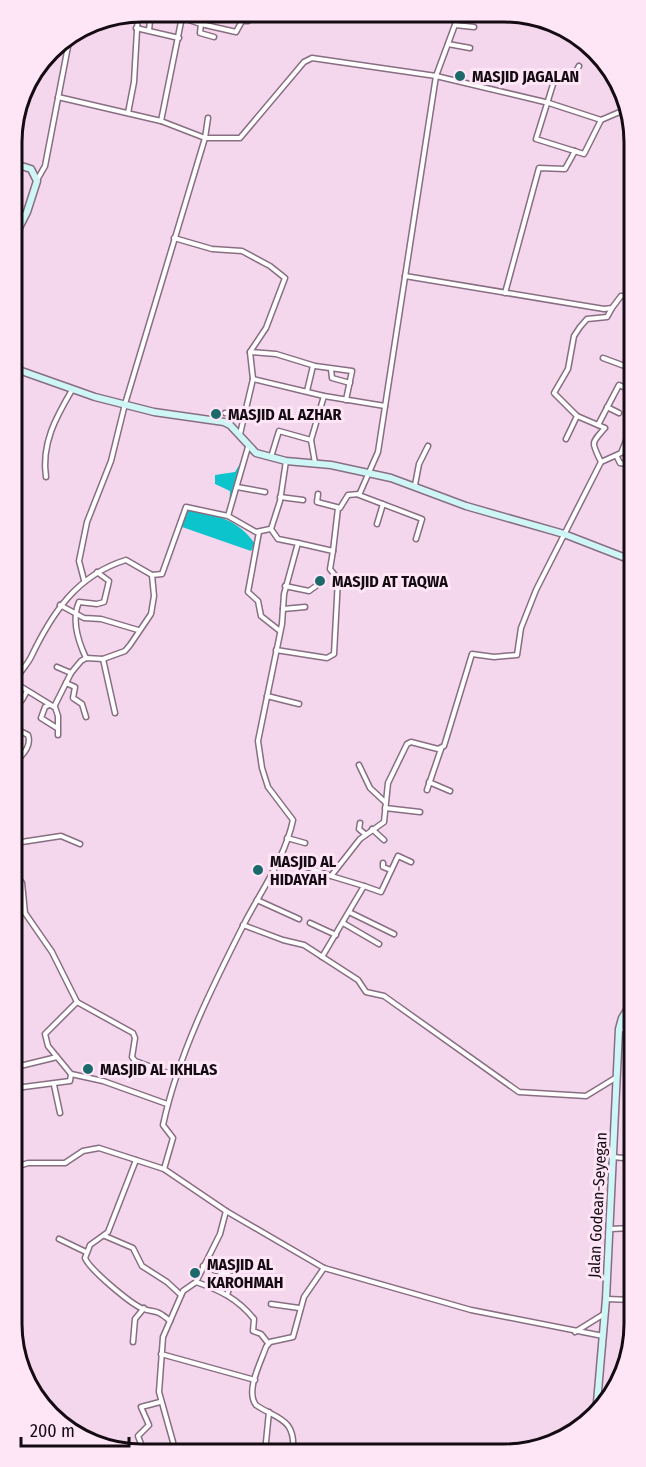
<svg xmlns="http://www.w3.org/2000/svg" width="646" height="1467" font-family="'Fira Sans Condensed',sans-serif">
<rect width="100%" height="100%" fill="#f4d7ed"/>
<g fill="#0cc4cb">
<polygon points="244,457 229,509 230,491 215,484 215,475 235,472"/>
<path d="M190 508C217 516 238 519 255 544L251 551 182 527 185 513Z"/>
</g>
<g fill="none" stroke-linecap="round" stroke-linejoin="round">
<defs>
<g id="street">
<polyline points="459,14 436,76 549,103 601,120 629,108"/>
<polyline points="183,18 201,24 200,33 214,37"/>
<polyline points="201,24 236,32 242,21 248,21 249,13"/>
<polyline points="455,25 474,27"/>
<polyline points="136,28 179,38"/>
<polyline points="149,30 151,12"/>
<polyline points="448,44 470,48"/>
<polyline points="579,66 573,77 555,78 536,139 584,154 601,120"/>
<polyline points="58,97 161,121"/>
<polyline points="128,113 134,82 138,13"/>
<polyline points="208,118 205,138 240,138 304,62 312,58 436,76 378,452 359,495 422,519 416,539"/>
<polyline points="37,180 45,166 70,36"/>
<polyline points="174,238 212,249 242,251 270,266 285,278 266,328 250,352 253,379 240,434"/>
<polyline points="405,276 604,309 612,308 621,296 630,296"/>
<polyline points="505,293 539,168 565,169 575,151"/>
<polyline points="250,352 276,354 315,366 352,371 346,400"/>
<polyline points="603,358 630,368"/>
<polyline points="628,367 630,359"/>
<polyline points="331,369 332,378 350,383"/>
<polyline points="253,379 324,396 385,406"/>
<polyline points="307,391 313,366"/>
<polyline points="607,407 619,413"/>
<polyline points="225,413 245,415"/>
<polyline points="598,425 619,385 630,390"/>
<polyline points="566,439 577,416"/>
<polyline points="311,440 315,463"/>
<polyline points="271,457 279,431 311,440 324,396"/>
<polyline points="617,457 620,463 631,465"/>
<path d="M286 461 280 501 271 529 278 539 298 543 284 594 282 624 258 741 262 768 268 787 293 820C285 858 261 891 244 924 212 987 178 1055 163 1125L173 1138 164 1169 226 1211 324 1268 471 1310 603 1336"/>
<path d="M601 462C591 441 591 444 605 428L577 416 554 393 568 369 574 336 580 327 587 319 607 317 612 308"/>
<path d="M46 477C41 444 56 417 72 390"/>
<polyline points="415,485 419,464 428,446"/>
<polyline points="237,487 265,492"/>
<polyline points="318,494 317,502 340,508 348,495 359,494"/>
<polyline points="280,497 303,500"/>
<polyline points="228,516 248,447"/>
<polyline points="377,524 383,504"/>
<polyline points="259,532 248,592 258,601 261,616 280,631"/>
<polyline points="333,551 338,508"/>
<polyline points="84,580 79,561 87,522 111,461 125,404 205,138 161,121 183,12"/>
<polyline points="285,586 309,591 316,586"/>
<polyline points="60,605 84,618 101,619 138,630"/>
<polyline points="283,609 305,607"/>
<polyline points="276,650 327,658 334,654 338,579 330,569 333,551 298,543"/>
<path d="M86 658C78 641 71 620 79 602L97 604 104 602 109 581 97 572"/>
<polyline points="103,659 115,713"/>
<polyline points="57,667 71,673"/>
<polyline points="15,683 54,707 71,673 81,661 86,658 103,659 125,651 130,645 151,614 154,596 152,575"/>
<polyline points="66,683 75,687 73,698 82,704 86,717"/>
<path d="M14 684C18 673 26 667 31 657 52 613 77 575 126 560L152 575 162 574 186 507 228 516 256 532 270 529"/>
<polyline points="267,696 299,704"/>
<polyline points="22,700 27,691"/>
<polyline points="49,705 45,707 41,718 57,728"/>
<polyline points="55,707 58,716 58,735"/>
<path d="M14 728 28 735C32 747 22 755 14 764"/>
<polyline points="359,765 370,788 385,802"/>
<polyline points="429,782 450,791"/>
<polyline points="427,790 441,749"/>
<polyline points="385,808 420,812"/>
<polyline points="360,823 359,829 365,834"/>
<polyline points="372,829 384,840"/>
<polyline points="287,838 305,843"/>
<polyline points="15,843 61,836 80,844"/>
<polyline points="280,857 331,876 360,839 384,822 388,783 407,744 411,742 438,749 444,746 472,654 494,657 517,655 521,628 536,590 601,462 621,453 631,428"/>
<polyline points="383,863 383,867 391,870"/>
<polyline points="15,874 22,883 25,913 52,952 77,1002 133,1033 135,1038 132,1057 135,1061 176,1076"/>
<polyline points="364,886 381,892 398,856 411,862"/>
<polyline points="257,900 299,919"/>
<polyline points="349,912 394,934"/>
<polyline points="310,923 336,935"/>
<polyline points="343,923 379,944"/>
<polyline points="243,925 283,940 304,945 358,980 366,992 384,996 519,1092 586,1096 617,1077"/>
<polyline points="322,957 364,886 331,876"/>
<polyline points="619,1029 633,1030"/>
<polyline points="16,1067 57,1057"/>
<polyline points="71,1074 103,1081 167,1104"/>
<polyline points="54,1085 60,1113"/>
<polyline points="16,1088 70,1081 71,1074 48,1046 45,1034 77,1002"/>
<polyline points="613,1157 633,1159"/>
<path d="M136 1160 108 1232 90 1245 85 1258C90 1270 129 1302 141 1308 155 1314 154 1307 170 1321"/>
<polyline points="16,1167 28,1163 65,1163 83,1151 99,1148 164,1169"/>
<polyline points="610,1229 633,1228"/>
<polyline points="105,1236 133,1248 142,1266 167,1282 181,1295"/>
<polyline points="59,1239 86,1252"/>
<polyline points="203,1266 243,1280"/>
<path d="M196 1282C220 1290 238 1299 254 1319L253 1331 261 1334 268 1343"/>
<polyline points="227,1295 233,1276"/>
<polyline points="606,1299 634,1300"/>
<polyline points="271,1304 299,1308"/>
<polyline points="575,1332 604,1314"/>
<polyline points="133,1342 135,1319 144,1308"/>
<polyline points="161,1354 255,1380"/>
<polyline points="144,1452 138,1436 149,1425 141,1407 160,1402"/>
<polyline points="173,1452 173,1442 159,1392 163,1337 183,1291 196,1282 220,1234 226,1211"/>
<polyline points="265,1452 269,1412"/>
<path d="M293 1452C296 1417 276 1419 256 1405 245 1391 261 1362 266 1347L270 1342 293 1337 304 1297 324 1268"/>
</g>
<g id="secondary">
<polyline points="12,163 31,169 37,181 27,212 13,240"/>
<polyline points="13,368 95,397 154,412 224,422 230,425 256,453 286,461 331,465 391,478 466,506 564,534 631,560"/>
<polyline points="596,1414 606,1299 619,1029 622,1018 633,1000"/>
</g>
</defs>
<use href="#street" stroke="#886e82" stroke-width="7"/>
<use href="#secondary" stroke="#886e82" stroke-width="9"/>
<use href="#street" stroke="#fff" stroke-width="4"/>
<use href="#secondary" stroke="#cef6f7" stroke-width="6"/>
</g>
<g fill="#1c696c" stroke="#fee6f7" stroke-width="2">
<circle cx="460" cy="76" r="6"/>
<circle cx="216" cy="414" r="6"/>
<circle cx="320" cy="581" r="6"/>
<circle cx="258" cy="870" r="6"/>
<circle cx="88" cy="1069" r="6"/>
<circle cx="195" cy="1273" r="6"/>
</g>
<g text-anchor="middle" stroke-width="6" stroke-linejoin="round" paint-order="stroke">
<g font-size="16" font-weight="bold" fill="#150c13" stroke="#fee6f7" text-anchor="start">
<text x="472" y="82">MASJID JAGALAN</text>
<text x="228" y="420">MASJID AL AZHAR</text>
<text x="332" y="587">MASJID AT TAQWA</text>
<text x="270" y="867">MASJID AL<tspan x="270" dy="18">HIDAYAH</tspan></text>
<text x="100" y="1075">MASJID AL IKHLAS</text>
<text x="207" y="1270">MASJID AL<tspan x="207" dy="18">KAROHMAH</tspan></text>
</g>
<g font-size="16" fill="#150c13" stroke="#fee6f7">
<text transform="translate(597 1205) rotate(-87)" y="6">Jalan Godean-Seyegan</text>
</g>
</g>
<path d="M0 0H646V1467H0ZM142 22H504A120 120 0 0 1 624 142V1324A120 120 0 0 1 504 1444H142A120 120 0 0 1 22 1324V142A120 120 0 0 1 142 22Z" fill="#fee6f7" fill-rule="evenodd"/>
<path fill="none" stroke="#150c13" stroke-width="3" d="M142 22H504A120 120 0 0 1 624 142V1324A120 120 0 0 1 504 1444H142A120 120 0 0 1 22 1324V142A120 120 0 0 1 142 22Z"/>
<path d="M21 1437v9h108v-9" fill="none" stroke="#150c13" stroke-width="3"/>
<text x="30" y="1437" font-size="18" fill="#150c13" stroke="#fee6f7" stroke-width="4.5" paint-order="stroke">200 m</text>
</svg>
